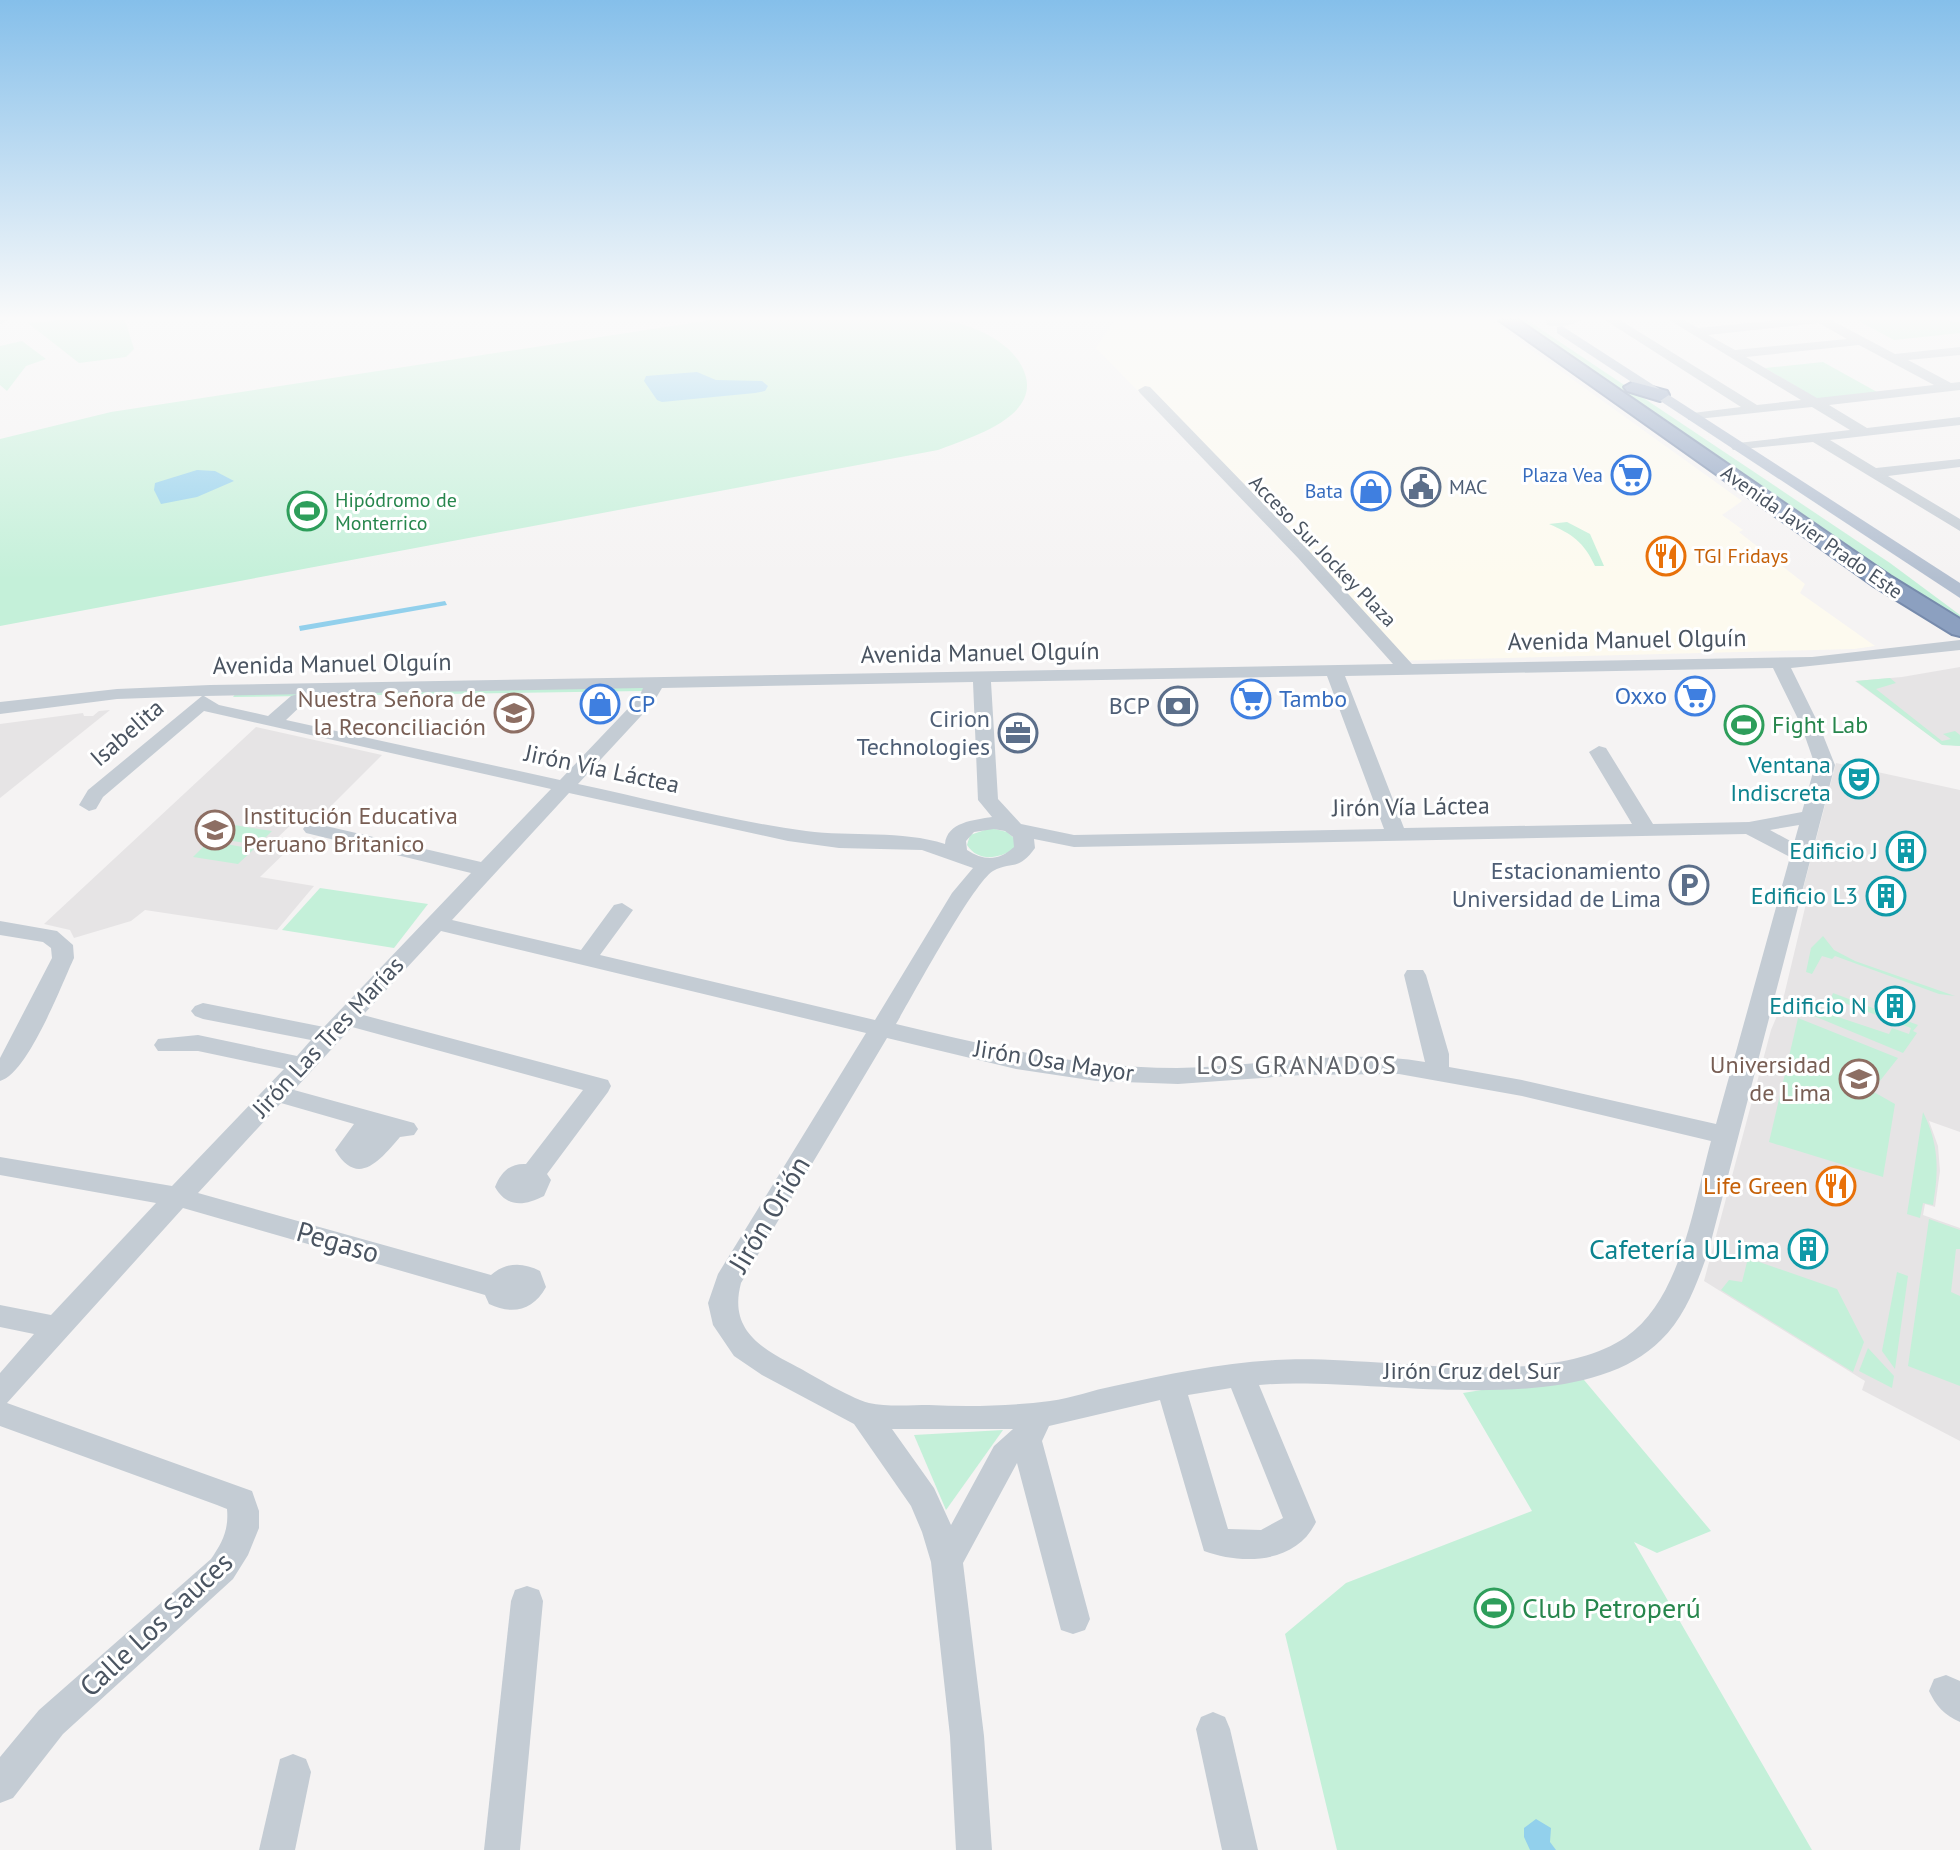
<svg xmlns="http://www.w3.org/2000/svg" width="1960" height="1850" font-family="'PT Sans',sans-serif">
<rect width="100%" height="100%" fill="#f5f3f3"/>
<polygon fill="#fdfaef" points="1115,320 1490,320 1742,501 1722,515 1743,530 1739,532 1805,584 1800,593 1875,646 1854,649 1391,661 1304,561 1096,348"/>
<g fill="#e6e4e5">
<polygon points="1960,667 1960,746 1941,744 1855,681 1902,677"/>
<polygon points="110,710 0,798 0,724 83,713 84,716 93,716 99,711"/>
<polygon points="256,727 382,755 325,812 298,818 274,841 293,845 260,877 314,886 277,930 145,910 131,921 74,938 70,930 44,924"/>
<polygon points="1836,763 1960,790 1960,1132 1929,1121 1938,1146 1940,1171 1935,1207 1925,1204 1923,1215 1960,1228 1960,1441 1862,1390 1865,1381 1704,1281 1771,1030 1782,1004 1809,891 1803,889"/>
</g>
<g fill="#c4f0d9">
<polygon points="64,320 125,320 134,349 126,357 79,363 28,323"/>
<path d="M711 320C764 320 817 320 870 320 893 320 920 317 943 320 975 325 1015 343 1025 374 1040 418 968 438 938 450L0 626V439L111 412Z"/>
<polygon points="1520,320 1527,320 1890,563 1960,615 1960,622"/>
<polygon points="1857,320 1947,320 1960,323 1960,333 1894,340"/>
<polygon points="22,341 46,359 26,366 7,391 0,385 0,346"/>
<polygon points="1823,362 1877,392 1817,399 1765,368"/>
<path d="M1567 522 1590 534 1604 566H1595C1584 542 1572 534 1549 524Z"/>
<polygon points="1890,678 1896,683 1876,689 1942,741 1951,739 1943,734 1955,731 1960,735 1960,746 1942,745 1856,681"/>
<polygon points="645,685 642,691 233,697 236,693"/>
<polygon points="228,824 272,831 258,845 214,838"/>
<path d="M991 828 1007 832 1016 840 1014 849C998 859 978 862 967 845L970 835Z"/>
<polygon points="209,841 254,849 238,864 193,857"/>
<polygon points="320,888 428,904 394,948 282,930"/>
<polygon points="1823,936 1834,950 1855,961 1955,996 1939,994 1835,956 1832,959 1822,956 1812,974 1806,972 1811,948"/>
<polygon points="1833,993 1918,1025 1913,1031 1917,1033 1903,1053 1814,1016 1815,1013 1826,1013 1889,1034 1892,1028 1909,1034 1911,1028 1831,998"/>
<polygon points="1798,1018 1898,1058 1872,1091 1895,1104 1883,1177 1769,1142"/>
<path d="M1923 1112C1939 1144 1939 1171 1933 1205L1923 1203 1920 1218 1907 1214Z"/>
<polygon points="1929,1219 1960,1230 1960,1249 1956,1249 1951,1292 1960,1296 1960,1386 1908,1366"/>
<polygon points="1748,1258 1837,1289 1864,1342 1853,1372 1721,1290 1729,1280 1742,1282"/>
<polygon points="1897,1272 1908,1276 1895,1369 1882,1351"/>
<polygon points="1868,1348 1894,1376 1892,1388 1859,1371"/>
<polygon points="1579,1374 1711,1531 1657,1553 1634,1542 1812,1850 1337,1850 1285,1634 1346,1583 1532,1511 1463,1393"/>
<polygon points="1003,1430 946,1510 914,1435"/>
</g>
<g fill="#92d0ec">
<polygon points="697,372 716,380 762,381 768,386 765,391 755,393 662,402 657,400 644,381 646,376"/>
<polygon points="197,470 215,471 234,481 197,497 161,504 154,490 155,483"/>
<polygon points="445,601 447,605 300,631 299,626"/>
<polygon points="1536,1819 1551,1828 1550,1842 1556,1850 1530,1850 1524,1837 1524,1828"/>
</g>
<g fill="none" stroke-linecap="round" stroke-linejoin="round">
<defs>
<g id="highway">
<polygon points="1499,320 1518,320 1890,576 1960,619 1960,636 1952,634 1874,586"/>
<polygon points="1633,382 1667,391 1669,395 1660,401 1627,391 1624,387"/>
</g>
</defs>
<use href="#highway" stroke="#778bac" stroke-width="4"/>
<g fill="#c4ccd4" fill-rule="evenodd">
<polygon points="0,320 8,320 0,324"/>
<path d="M1546 320H1581C1574 326 1556 327 1547 325Z"/>
<path d="M1605 320H1620L1757 405 1801 400 1669 320H1684L1698 328 1779 320H1831L1895 354 1960 347V355L1908 360 1951 383 1960 382V390L1829 405 1867 428 1960 417V425L1830 440 1876 468 1960 459V467L1888 476 1960 519V531L1813 442 1733 450 1731 447 1738 443 1850 430 1812 407 1688 420V414L1693 413 1741 407ZM1819 323 1847 339 1735 350 1708 335ZM1859 345 1934 385 1817 398 1746 357Z"/>
<path d="M1145 386 1150 387 1310 552 1412 664 1812 657 1960 640V650L1791 668 1819 725 1835 765 1709 1249C1698 1281 1686 1316 1661 1340 1578 1424 1370 1375 1259 1385L1316 1522C1296 1564 1242 1565 1204 1551L1160 1400 1049 1426 1042 1441 1090 1619 1085 1630 1073 1634 1061 1630 1017 1463 963 1563 984 1736 992 1850H956L950 1736 931 1562 922 1532 911 1506 854 1424 762 1375 734 1356 713 1325 708 1303 718 1274 866 1033 441 931 363 1015 608 1080 611 1086 608 1092 547 1174 551 1180 544 1196C524 1206 507 1208 495 1187 501 1172 510 1163 526 1164L583 1090 352 1027 294 1090 414 1123 418 1129 414 1135 400 1137C381 1159 358 1189 335 1150L354 1124 281 1103 198 1193 491 1275C506 1262 523 1262 540 1271L546 1287C533 1311 512 1315 489 1304L485 1295 183 1208 7 1403 252 1491 259 1511V1528L248 1555 233 1579 63 1734 13 1798 0 1803V1757L39 1710 211 1559C222 1543 229 1530 227 1509L217 1505 0 1426V1373L34 1334 0 1327V1305L51 1315 156 1203 0 1175V1157L172 1186 284 1069 198 1051H158L154 1045 158 1039 198 1035 297 1056 311 1040 203 1019 195 1016 191 1011 195 1006 203 1003 324 1027 471 873 306 833 303 829 306 825 313 823 481 862 551 789 204 711 103 797 96 809 89 811 79 805 88 790 202 696 117 699 0 714V702L117 689 210 685 1393 664 1298 558 1140 393 1138 390ZM1773 668 1801 725 1815 765 1802 812 1749 822 1653 824 1606 748 1599 746 1589 752 1632 824 1404 828 1345 676ZM1327 676 1384 829 1074 835 1021 824 998 799 991 682ZM973 682 978 800 992 817C974 820 947 822 945 844 902 830 851 837 806 831 730 821 654 800 578 784L653 703 662 688ZM643 688 639 697 560 780 286 720 307 700 298 694 291 696 268 716 219 705 204 696ZM569 793 788 841 839 848 922 850 973 868 952 893 875 1020 600 955 633 910 622 903 614 905 581 950 452 920ZM1799 825 1794 843 1770 830ZM994 829 1005 831 1013 837 1014 847C999 861 984 861 967 850L966 841 974 832ZM1746 834 1790 857 1716 1124 1522 1080 1449 1067V1054L1426 975 1423 970H1407L1404 975 1425 1062C1343 1048 1259 1067 1177 1068 1080 1068 989 1046 896 1024 912 997 973 883 993 871 1011 861 1018 872 1035 848L1034 839 1074 847ZM887 1038 1016 1069 1096 1081 1178 1084 1302 1075 1399 1074 1522 1096 1711 1141C1694 1202 1682 1298 1626 1337 1544 1393 1374 1353 1275 1360 1221 1363 1168 1374 1114 1386 1093 1390 1072 1398 1050 1401 1010 1406 969 1407 929 1405 911 1405 887 1407 869 1403 847 1397 810 1373 788 1362 753 1344 730 1324 741 1283ZM1231 1388 1283 1518 1261 1530 1228 1529 1188 1395ZM892 1429H1013L994 1446 951 1525 934 1488Z"/>
<path d="M0 921 57 931 73 945 74 958C61 986 28 1073 0 1081V1058L52 958 51 948 43 942 0 935Z"/>
<polygon points="527,1586 539,1590 543,1601 520,1850 484,1850 511,1601 515,1590"/>
<path d="M1946 1675 1960 1681V1722C1944 1715 1936 1706 1929 1691L1934 1679Z"/>
<polygon points="1213,1712 1225,1717 1230,1729 1258,1850 1222,1850 1196,1729 1201,1717"/>
<polygon points="293,1754 306,1759 311,1772 295,1850 259,1850 280,1759"/>
</g>
<polygon fill="#b3bfd0" fill-rule="evenodd" points="1562,326 1960,583 1960,598 1557,333 1557,327"/>
<use href="#highway" fill="#8ca0c0" fill-rule="evenodd"/>
</g>
<linearGradient id="sky" x2="0" y2="1"><stop stop-color="#85bfea"/><stop offset="0.55" stop-color="#fafafa"/><stop offset="1" stop-color="#fafafa" stop-opacity="0"/></linearGradient>
<rect width="1960" height="579" fill="url(#sky)"/>
<defs>
<symbol id="supermarket-ring" viewBox="-11 -11 22 22"><circle r="9.5" fill="#fff" stroke="#3f7fe0" stroke-width="1.5"/><path d="M-6-5.5h2.5l.6 2H6L4.5 2H-2.5L-4.4-4H-6ZM-1.5 3.2a1.3 1.3 0 1 0 .1 0ZM3 3.2a1.3 1.3 0 1 0 .1 0Z" fill="#3f7fe0"/></symbol>
<symbol id="civic-ring" viewBox="-11 -11 22 22"><circle r="9.5" fill="#fff" stroke="#5c6f8a" stroke-width="1.5"/><path d="M-.6-6.5H3V-4.5H.6V-3L4-1V1h2V6H-6V1h2V-1L-.6-3ZM-1.2 2.5V6h2.4V2.5Z" fill="#5c6f8a"/></symbol>
<symbol id="shop-ring" viewBox="-11 -11 22 22"><circle r="9.5" fill="#fff" stroke="#3f7fe0" stroke-width="1.5"/><path d="M-5-2.5h2.3a2.7 3.5 0 0 1 5.4 0H5L5.5 6h-11ZM-1.5-2.5h3a1.5 2.3 0 0 0-3 0Z" fill="#3f7fe0"/></symbol>
<symbol id="stadium-ring" viewBox="-11 -11 22 22"><circle r="9.5" fill="#fff" stroke="#2e9e5b" stroke-width="1.5"/><path d="M0-5a6.5 5 0 1 0 0 10a6.5 5 0 1 0 0-10ZM-3.5-1.8h7v3.6h-7Z" fill="#2e9e5b"/></symbol>
<symbol id="restaurant-ring" viewBox="-11 -11 22 22"><circle r="9.5" fill="#fff" stroke="#e8710a" stroke-width="1.5"/><path d="M-5-6h1v4h1v-4h1v4h1v-4h1v5L-1.5 .5V6h-2V.5L-5-1ZM5-6V6H3V1.5H1.5Q1.5-4 5-6Z" fill="#e8710a"/></symbol>
<symbol id="bank-ring" viewBox="-11 -11 22 22"><circle r="9.5" fill="#fff" stroke="#5c6f8a" stroke-width="1.5"/><path d="M-6-4H6V4H-6ZM0-2.3a2.3 2.3 0 1 0 0 4.6a2.3 2.3 0 1 0 0-4.6Z" fill="#5c6f8a"/></symbol>
<symbol id="school-ring" viewBox="-11 -11 22 22"><circle r="9.5" fill="#fff" stroke="#8d6e63" stroke-width="1.5"/><path d="M0-5L7-2L0 1L-7-2ZM-4 1L0 2.5L4 1V4Q0 6-4 4Z" fill="#8d6e63"/></symbol>
<symbol id="office-ring" viewBox="-11 -11 22 22"><circle r="9.5" fill="#fff" stroke="#5c6f8a" stroke-width="1.5"/><path d="M-6-3h4V-5.5h4V-3h4V5H-6ZM-1-4.5V-3h2v-1.5ZM-6 0V1H6V0Z" fill="#5c6f8a"/></symbol>
<symbol id="theatre-ring" viewBox="-11 -11 22 22"><circle r="9.5" fill="#fff" stroke="#0f9aa8" stroke-width="1.5"/><path d="M-5-5.5Q0-4 5-5.5V0Q5 5 0 6Q-5 5-5 0ZM-3.3-2.5H-1v1.5H-3.3ZM1-2.5H3.3v1.5H1ZM-2.8 1Q0 5.5 2.8 1Z" fill="#0f9aa8"/></symbol>
<symbol id="building-ring" viewBox="-11 -11 22 22"><circle r="9.5" fill="#fff" stroke="#0f9aa8" stroke-width="1.5"/><path d="M-4-6H4V6H1V3H-1V6H-4ZM-2.5-4.3h1.7v1.8h-1.7ZM.8-4.3h1.7v1.8H.8ZM-2.5-1h1.7V.8h-1.7ZM.8-1h1.7V.8H.8Z" fill="#0f9aa8"/></symbol>
<symbol id="parking-ring" viewBox="-11 -11 22 22"><circle r="9.5" fill="#fff" stroke="#5c6f8a" stroke-width="1.5"/><path d="M-3.5-5.5H1a3.5 3.5 0 0 1 0 7H-1V5.5H-3.5ZM-1-3.4V-.6H.8a1.4 1.4 0 0 0 0-2.8Z" fill="#5c6f8a"/></symbol>
<symbol id="university-ring" viewBox="-11 -11 22 22"><circle r="9.5" fill="#fff" stroke="#8d6e63" stroke-width="1.5"/><path d="M0-5L7-2L0 1L-7-2ZM-4 1L0 2.5L4 1V4Q0 6-4 4Z" fill="#8d6e63"/></symbol>
</defs>
<g fill-rule="evenodd">
<use href="#supermarket-ring" x="1609" y="453" width="44" height="44"/>
<use href="#civic-ring" x="1399" y="465" width="44" height="44"/>
<use href="#shop-ring" x="1349" y="469" width="44" height="44"/>
<use href="#stadium-ring" x="285" y="489" width="44" height="44"/>
<use href="#restaurant-ring" x="1644" y="534" width="44" height="44"/>
<use href="#supermarket-ring" x="1673" y="674" width="44" height="44"/>
<use href="#supermarket-ring" x="1229" y="677" width="44" height="44"/>
<use href="#shop-ring" x="578" y="682" width="44" height="44"/>
<use href="#bank-ring" x="1156" y="684" width="44" height="44"/>
<use href="#school-ring" x="492" y="691" width="44" height="44"/>
<use href="#stadium-ring" x="1722" y="703" width="44" height="44"/>
<use href="#office-ring" x="996" y="711" width="44" height="44"/>
<use href="#theatre-ring" x="1837" y="757" width="44" height="44"/>
<use href="#school-ring" x="193" y="808" width="44" height="44"/>
<use href="#building-ring" x="1884" y="829" width="44" height="44"/>
<use href="#parking-ring" x="1667" y="863" width="44" height="44"/>
<use href="#building-ring" x="1864" y="874" width="44" height="44"/>
<use href="#building-ring" x="1873" y="984" width="44" height="44"/>
<use href="#university-ring" x="1837" y="1057" width="44" height="44"/>
<use href="#restaurant-ring" x="1814" y="1164" width="44" height="44"/>
<use href="#building-ring" x="1786" y="1227" width="44" height="44"/>
<use href="#stadium-ring" x="1472" y="1586" width="44" height="44"/>
</g>
<g text-anchor="middle" stroke-width="6" stroke-linejoin="round" paint-order="stroke">
<g font-size="20" fill="#366cbe" stroke="#fff" text-anchor="end">
<text x="1603" y="482">Plaza Vea</text>
<text x="1343" y="498">Bata</text>
</g>
<g font-size="20" fill="#4e5e75" stroke="#fff" text-anchor="start">
<text x="1449" y="494">MAC</text>
</g>
<g font-size="20" fill="#27864d" stroke="#fff" text-anchor="start">
<text x="335" y="507">Hipódromo de<tspan x="335" dy="23">Monterrico</tspan></text>
</g>
<g font-size="20" fill="#4a5461" stroke="#fff">
<text transform="translate(1812 532) rotate(35)" y="7">Avenida Javier Prado Este</text>
<text transform="translate(1323 551) rotate(46)" y="7">Acceso Sur Jockey Plaza</text>
</g>
<g font-size="20" fill="#c56008" stroke="#fff" text-anchor="start">
<text x="1694" y="563">TGI Fridays</text>
</g>
<g font-size="24" fill="#4a5461" stroke="#fff">
<text transform="translate(1627 640) rotate(-1)" y="8">Avenida Manuel Olguín</text>
<text transform="translate(980 653) rotate(-1)" y="8">Avenida Manuel Olguín</text>
<text transform="translate(332 664) rotate(-1)" y="8">Avenida Manuel Olguín</text>
<text transform="translate(127 733) rotate(-41)" y="8">Isabelita</text>
<text transform="translate(602 769) rotate(12)" y="8">Jirón Vía Láctea</text>
<text transform="translate(1411 807) rotate(-1)" y="8">Jirón Vía Láctea</text>
<text transform="translate(328 1037) rotate(-47)" y="8">Jirón Las Tres Marías</text>
<text transform="translate(1054 1061) rotate(9)" y="8">Jirón Osa Mayor</text>
<text x="1472" y="1379">Jirón Cruz del Sur</text>
</g>
<g font-size="24" fill="#366cbe" stroke="#fff" text-anchor="start">
<text x="1667" y="704" text-anchor="end">Oxxo</text>
<text x="1279" y="707">Tambo</text>
<text x="628" y="712">CP</text>
</g>
<g font-size="24" fill="#785e54" stroke="#fff" text-anchor="end">
<text x="486" y="707">Nuestra Señora de<tspan x="486" dy="28">la Reconciliación</tspan></text>
<text x="243" y="824" text-anchor="start">Institución Educativa<tspan x="243" dy="28">Peruano Britanico</tspan></text>
<text x="1831" y="1073">Universidad<tspan x="1831" dy="28">de Lima</tspan></text>
</g>
<g font-size="24" fill="#4e5e75" stroke="#fff" text-anchor="end">
<text x="1150" y="714">BCP</text>
<text x="990" y="727">Cirion<tspan x="990" dy="28">Technologies</tspan></text>
<text x="1661" y="879">Estacionamiento<tspan x="1661" dy="28">Universidad de Lima</tspan></text>
</g>
<g font-size="24" fill="#27864d" stroke="#fff" text-anchor="start">
<text x="1772" y="733">Fight Lab</text>
</g>
<g font-size="24" fill="#0d838f" stroke="#fff" text-anchor="end">
<text x="1831" y="773">Ventana<tspan x="1831" dy="28">Indiscreta</tspan></text>
<text x="1878" y="859">Edificio J</text>
<text x="1858" y="904">Edificio L3</text>
<text x="1867" y="1014">Edificio N</text>
</g>
<g font-size="24" fill="#c56008" stroke="#fff" text-anchor="end">
<text x="1808" y="1194">Life Green</text>
</g>
<g font-size="26" letter-spacing="2" fill="#5f6268" stroke="#fff">
<text x="1297" y="1074">LOS GRANADOS</text>
</g>
<g font-size="28" fill="#4a5461" stroke="#fff">
<text transform="translate(769 1214) rotate(-59)" y="10">Jirón Orión</text>
<text transform="translate(338 1242) rotate(16)" y="10">Pegaso</text>
<text transform="translate(156 1624) rotate(-43)" y="10">Calle Los Sauces</text>
</g>
<g font-size="28" fill="#0d838f" stroke="#fff" text-anchor="end">
<text x="1780" y="1259">Cafetería ULima</text>
</g>
<g font-size="28" fill="#27864d" stroke="#fff" text-anchor="start">
<text x="1522" y="1618">Club Petroperú</text>
</g>
</g>
</svg>
